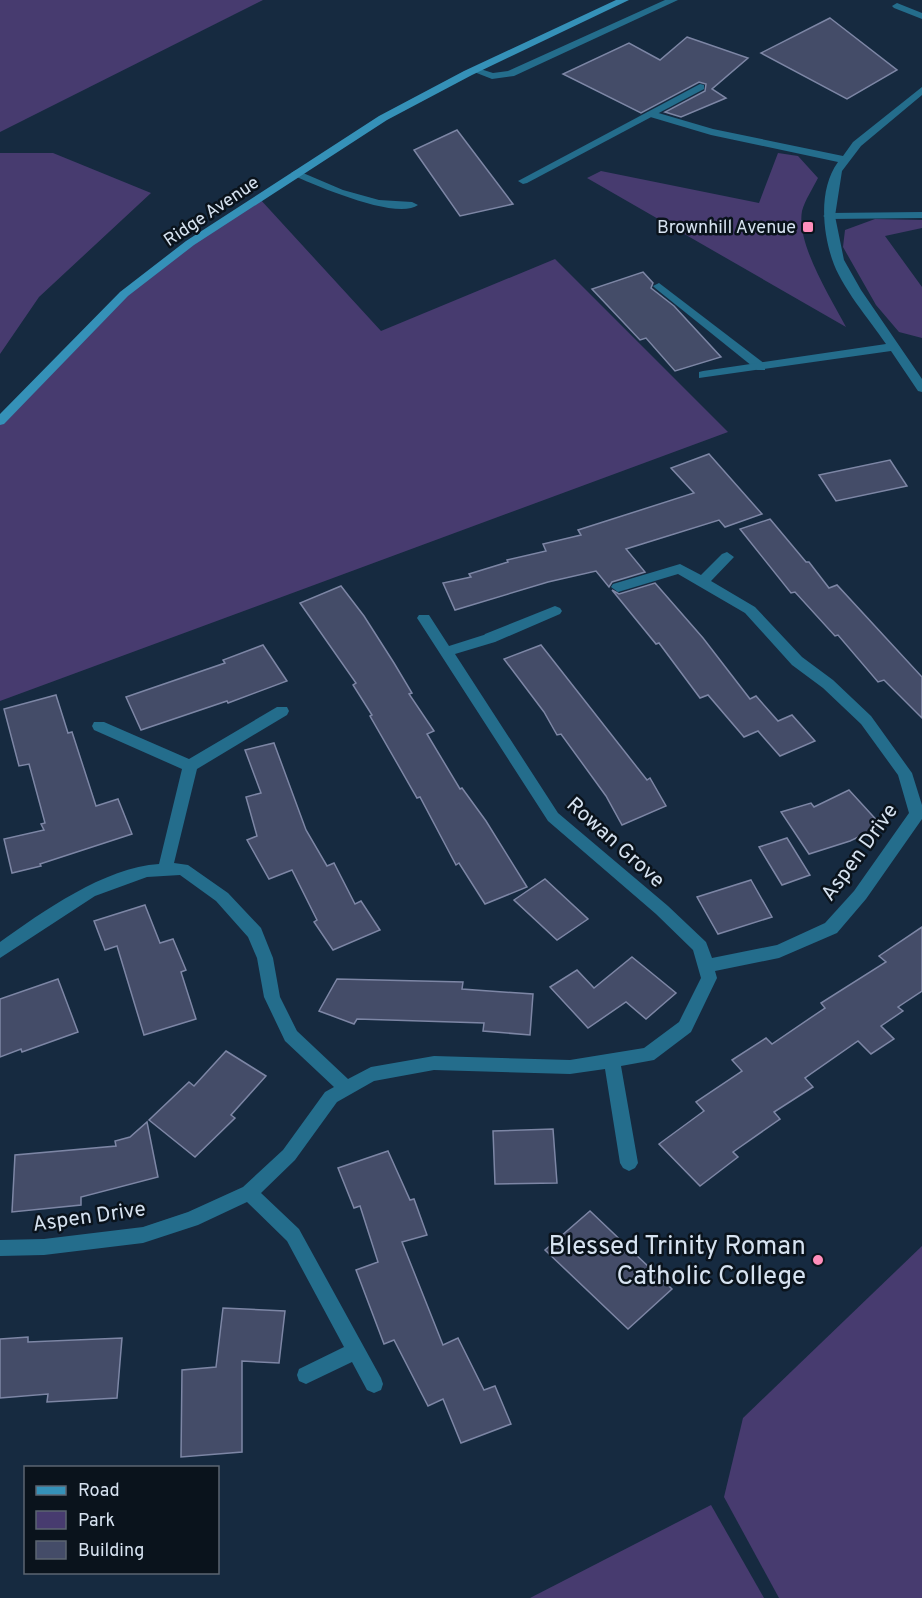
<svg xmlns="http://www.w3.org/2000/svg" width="922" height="1598" font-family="Overpass,sans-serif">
<rect width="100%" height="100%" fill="#162a40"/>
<g fill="#473b6f">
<polygon points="0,0 263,0 0,132"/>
<polygon points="0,153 53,153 151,193 39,297 0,354"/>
<path d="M778 153 798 156 818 178C813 188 805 200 802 211 796 244 831 298 846 327L587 178 601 171 759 203Z"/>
<polygon points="259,198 381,331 555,259 728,432 0,701 0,421 124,294"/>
<polygon points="875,219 922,220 922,228 885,236 922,287 922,338 899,332 876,305 843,247 845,230"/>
<polygon points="922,1246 922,1598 779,1598 724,1497 743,1418"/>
<polygon points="711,1505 764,1598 530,1598"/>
</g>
<g fill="#444c68" stroke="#7d86a5" stroke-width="1.5">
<polygon points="830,18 897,70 847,99 761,53"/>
<polygon points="687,37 748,58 712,89 726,98 681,117 665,112 705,91 706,84 699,82 641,113 563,74 629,43 660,60"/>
<polygon points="457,130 513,204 460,216 414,150"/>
<polygon points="643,272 653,283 651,288 674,306 721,357 675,371 646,338 640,340 592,289"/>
<polygon points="709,454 762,514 725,527 719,520 626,549 645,572 612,582 609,587 596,571 548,582 455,610 443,583 471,577 469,574 508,562 507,560 546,551 543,544 581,535 578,530 694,493 671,468"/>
<polygon points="890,460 907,486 836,501 819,475"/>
<polygon points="770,519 806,562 809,562 829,588 837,585 922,677 922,718 884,680 878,682 838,635 835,636 795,592 791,593 740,529"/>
<polygon points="655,583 703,638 750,699 756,696 778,721 792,715 815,741 780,756 758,731 744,737 708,695 700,698 659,643 656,644 612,590 619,594"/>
<polygon points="341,586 364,616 394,663 412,693 409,694 434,731 427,734 460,789 462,788 486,821 527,887 485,904 459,863 456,865 420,797 417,798 370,716 372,715 353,685 356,683 300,603"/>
<polygon points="263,645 287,681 228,703 227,701 141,730 126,697 225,663 223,660"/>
<polygon points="541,645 647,780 650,778 666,806 622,825 606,796 561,734 557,735 544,712 504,659"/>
<polygon points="56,695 68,733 72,732 96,806 118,799 132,834 40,864 41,866 12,873 4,839 44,830 41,824 45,823 29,764 19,766 4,709"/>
<polygon points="274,743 306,830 327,866 334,863 355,904 361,901 380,930 333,950 314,922 317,920 292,870 269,879 247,840 257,836 246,797 261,793 245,750"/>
<polygon points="849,790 882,826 850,841 809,854 781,812 811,803 814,807"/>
<polygon points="787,838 810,875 782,885 759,847"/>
<polygon points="545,879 588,919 557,940 514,900"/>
<polygon points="751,880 772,917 718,934 697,897"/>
<polygon points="145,905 160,943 173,939 186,970 181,972 196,1019 144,1035 117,946 105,950 94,921"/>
<polygon points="922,927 922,991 898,1007 903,1011 881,1026 894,1039 871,1054 858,1041 805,1078 813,1087 774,1112 780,1119 733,1152 738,1157 700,1186 659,1144 704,1111 696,1102 742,1071 732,1060 766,1038 772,1044 825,1008 821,1003 886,962 879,956"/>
<polygon points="632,957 676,993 646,1019 626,1002 588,1028 550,987 577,970 594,988"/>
<polygon points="58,979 78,1032 22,1052 21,1049 0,1057 0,999"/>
<polygon points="337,979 463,982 462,989 533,994 530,1035 483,1031 484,1023 357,1019 354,1024 319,1011"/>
<polygon points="226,1051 266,1076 231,1115 235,1118 195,1157 149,1120 189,1082 194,1086"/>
<polygon points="147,1122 158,1177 81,1197 81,1205 12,1212 15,1155 116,1146 115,1141 130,1137"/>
<polygon points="553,1129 557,1183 495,1184 493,1131"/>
<polygon points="388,1151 410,1200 414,1199 427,1235 402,1242 443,1345 458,1338 484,1390 495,1386 511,1424 461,1443 443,1399 428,1406 394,1340 384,1344 356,1270 378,1262 360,1206 354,1208 338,1168"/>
<polygon points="590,1211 672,1289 628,1329 545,1250"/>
<polygon points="223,1308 285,1311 279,1363 242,1361 242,1452 181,1457 182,1370 216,1367"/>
<polygon points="28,1337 28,1342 122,1338 117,1398 47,1402 48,1394 0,1398 0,1339"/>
</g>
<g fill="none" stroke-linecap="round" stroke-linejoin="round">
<g fill="#246d8c" fill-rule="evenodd">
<polygon points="700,84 704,85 704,89 527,183 523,184 518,181"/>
<polygon points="922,212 922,218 829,219 823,216 829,213"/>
<polygon points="659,283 765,364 765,370 757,370 655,288 653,286"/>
<polygon points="555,606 560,608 562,611 560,614 495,642 485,642 483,638 485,634"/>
</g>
<g fill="#246d8c" fill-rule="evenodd">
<polygon points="665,0 678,0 514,76 492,79 469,70 474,67 493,73 508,71"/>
<polygon points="897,3 922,13 922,19 894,8 892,6"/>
<path d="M922 87V95L861 146 842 171 835 216 844 260 861 290 922 379V392L918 391 891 351 699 378V372L703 371 886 344C869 319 841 287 832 259 822 229 819 188 838 162L711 135 647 116V112H655L713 129 843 156 853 142Z"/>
<path d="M296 170 343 190 379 200 412 202 418 205C397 221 315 185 292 175L291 173Z"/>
<path d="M727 552 734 557 711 581 755 607 802 657 833 680 871 716 912 773 922 805V819L866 899 837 933 779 958 715 971 717 978 691 1032 654 1060 621 1066 638 1163 635 1168 629 1171 623 1168 620 1163 605 1069 570 1074 434 1070 374 1081 337 1102 295 1160 261 1193 299 1229 381 1378 383 1384 381 1390 374 1393 367 1390 352 1362 306 1384 299 1381 297 1375 299 1369 344 1347 287 1241 247 1202 198 1225 143 1243 44 1255 0 1256V1240L44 1239 143 1227 188 1212 243 1187 283 1150 325 1092 334 1087 285 1041 264 997 257 958 248 937 216 901 180 875 147 877 95 896 0 958V942C42 912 105 867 159 864L182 769 94 730 92 726 94 722H104L189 759 277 707H287L289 711 287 715 197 769 174 863 188 865 228 893 261 928 273 958 280 997 297 1031 348 1079 371 1067 434 1056 570 1060 644 1048 679 1022 701 978 693 950 656 914 548 821 419 621 417 618 419 615H429L449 646 490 633 495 634 497 638 495 642 455 654 558 813 668 906 706 942 712 958 777 945 825 923 854 891 909 813 898 775 861 724 823 688 792 665 745 613 678 574 618 592 611 587 613 584 680 564 701 575 722 554Z"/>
</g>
<polygon fill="#3591b8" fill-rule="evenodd" points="616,0 629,0 472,75 387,120 194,245 128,296 4,424 0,425 0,414 120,292 186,241 379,116 464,71"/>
</g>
<g fill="#ff8ebb" stroke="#0a131c" stroke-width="2">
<rect x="802" y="221" width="12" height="12" rx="3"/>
<circle cx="818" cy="1260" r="6"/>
</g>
<g text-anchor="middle" stroke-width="5" stroke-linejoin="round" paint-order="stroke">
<g font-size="18" fill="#d6e2f0" stroke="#0a131c">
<text transform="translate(211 211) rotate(-34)" y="6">Ridge Avenue</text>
</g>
<g font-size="18" fill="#d6e2f0" stroke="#0a131c" text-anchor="end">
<text x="796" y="233">Brownhill Avenue</text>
</g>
<g font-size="21" fill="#d6e2f0" stroke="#0a131c">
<text transform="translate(616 842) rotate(42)" y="7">Rowan Grove</text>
<text transform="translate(859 852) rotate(-54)" y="7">Aspen Drive</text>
<text transform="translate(89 1216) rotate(-8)" y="7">Aspen Drive</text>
</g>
<g font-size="26" fill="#d6e2f0" stroke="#0a131c" text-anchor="end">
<text x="806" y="1254">Blessed Trinity Roman<tspan x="806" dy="30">Catholic College</tspan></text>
</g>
</g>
<rect x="24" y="1466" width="195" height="108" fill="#0a131c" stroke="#5c6671" stroke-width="1.5"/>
<rect x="36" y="1486" width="30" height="9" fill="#3591b8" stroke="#5c6671" stroke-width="1.5"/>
<text x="78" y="1496" font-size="18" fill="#d6e2f0">Road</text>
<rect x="36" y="1511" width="30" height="18" fill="#473b6f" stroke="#5c6671" stroke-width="1.5"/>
<text x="78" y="1526" font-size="18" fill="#d6e2f0">Park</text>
<rect x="36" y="1541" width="30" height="18" fill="#444c68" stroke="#5c6671" stroke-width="1.5"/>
<text x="78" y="1556" font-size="18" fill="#d6e2f0">Building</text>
</svg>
